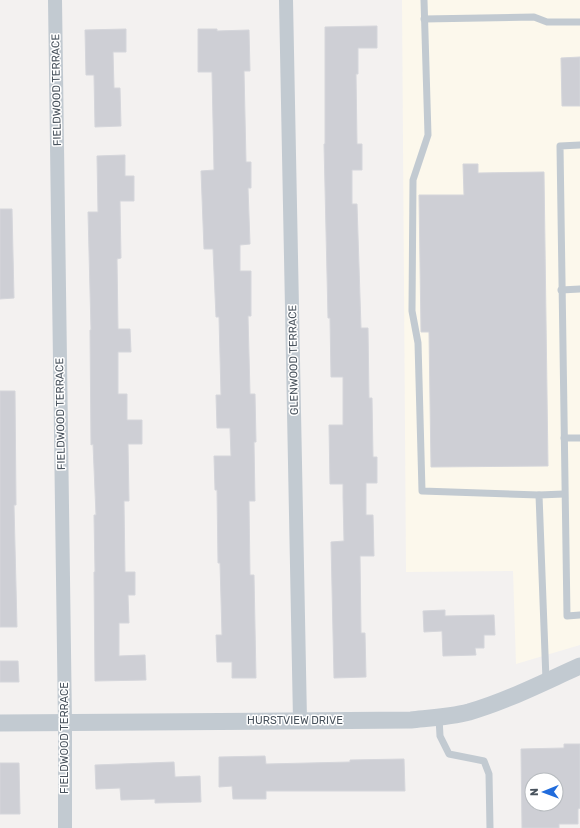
<svg xmlns="http://www.w3.org/2000/svg" width="580" height="828" font-family="Rubik,sans-serif">
<rect width="100%" height="100%" fill="#f3f1f0"/>
<polygon fill="#fcf8ec" points="402,0 580,0 580,645 516,664 513,571 406,572"/>
<g fill="#cecfd5" stroke="#d5d6db" fill-rule="evenodd">
<polygon points="377,26 377,48 358,48 358,74 356,74 357,144 362,144 362,170 352,170 352,204 357,204 361,328 368,328 369,398 372,398 373,457 377,457 377,483 366,483 366,515 373,515 374,556 360,556 361,633 365,633 366,677 334,678 331,542 344,541 343,497 343,484 330,484 329,425 343,425 343,377 331,377 330,318 328,318 324,144 325,144 325,27"/>
<polygon points="126,29 126,52 113,52 114,88 120,88 121,126 95,127 94,75 86,75 85,30"/>
<polygon points="198,29 217,29 217,31 249,30 250,71 244,71 246,162 251,162 251,188 248,188 250,244 240,245 240,271 251,271 251,316 248,316 250,394 255,394 256,442 254,442 255,501 249,501 250,575 254,575 256,678 232,678 232,662 217,662 216,635 222,635 220,563 218,563 217,490 215,490 214,456 231,456 230,428 217,428 216,395 221,395 219,317 216,317 213,249 204,249 201,171 214,170 212,72 198,72"/>
<polygon points="580,57 580,106 562,106 561,58"/>
<polygon points="125,155 125,176 134,176 134,201 120,201 121,258 117,259 118,329 130,329 131,352 118,352 118,394 127,394 127,420 142,420 142,444 128,444 129,501 124,501 125,572 135,572 135,595 128,595 129,623 119,623 119,656 145,655 146,680 95,681 94,572 95,572 94,515 96,515 93,444 91,445 90,330 91,330 88,212 98,212 97,156"/>
<polygon points="463,164 478,164 478,173 544,172 548,466 431,467 429,332 421,332 419,195 464,195"/>
<polygon points="0,209 12,209 14,298 0,299"/>
<polygon points="0,391 15,391 16,505 14,505 17,627 0,627"/>
<polygon points="445,610 445,616 494,615 495,635 484,635 484,648 475,648 476,655 443,656 442,631 424,632 423,611"/>
<polygon points="0,661 18,661 19,682 0,682"/>
<path d="M564 744H580V808L578 809V824H559V828H522L521 749 564 748ZM532 780H556V804H532Z"/>
<polygon points="265,756 266,764 350,762 350,760 404,759 405,791 266,791 266,799 233,799 232,786 219,787 219,757"/>
<polygon points="174,762 175,777 200,776 201,802 155,803 155,799 121,800 120,788 96,789 95,765"/>
<polygon points="0,763 19,763 20,814 0,814"/>
</g>
<g fill="none" stroke-linecap="round" stroke-linejoin="round">
<g stroke="#c2cad1" stroke-width="7">
<polyline points="424,0 428,135 413,180 412,311 418,343 422,491 539,495"/>
<polyline points="424,19 534,17 547,22 580,22"/>
<polyline points="580,145 560,146 567,616 580,615"/>
<polyline points="561,290 580,289"/>
<polyline points="564,438 580,438"/>
<polyline points="546,680 539,495 564,494"/>
<polyline points="439,718 440,736 449,754 484,761 489,774 490,828"/>
</g>
<g stroke="#c2cad1" stroke-width="14">
<polyline points="55,0 65,723 65,828"/>
<polyline points="286,0 300,720"/>
</g>
<path stroke="#c2cad1" stroke-width="17" d="M0 723 411 720C430 718 450 717 469 712 507 701 544 682 580 666"/>
</g>
<g text-anchor="middle" stroke-width="3" stroke-linejoin="round" paint-order="stroke">
<g font-size="11" fill="#49535d" stroke="#fff">
<text transform="translate(56 90) rotate(-91)" y="4">FIELDWOOD TERRACE</text>
<text transform="translate(293 360) rotate(-91)" y="4">GLENWOOD TERRACE</text>
<text transform="translate(60 414) rotate(-91)" y="4">FIELDWOOD TERRACE</text>
<text x="295" y="724">HURSTVIEW DRIVE</text>
<text transform="translate(64 738) rotate(-90)" y="4">FIELDWOOD TERRACE</text>
</g>
</g>
<g transform="translate(544 792) rotate(269)"><circle r="19" fill="#ffffff" stroke="#b6babe"/>
<path d="M0-3L7 15L0 10L-7 15Z" fill="#216cdc"/>
<text y="-6" font-size="11" font-weight="bold" text-anchor="middle" fill="#49535d">N</text>
</g>
</svg>
